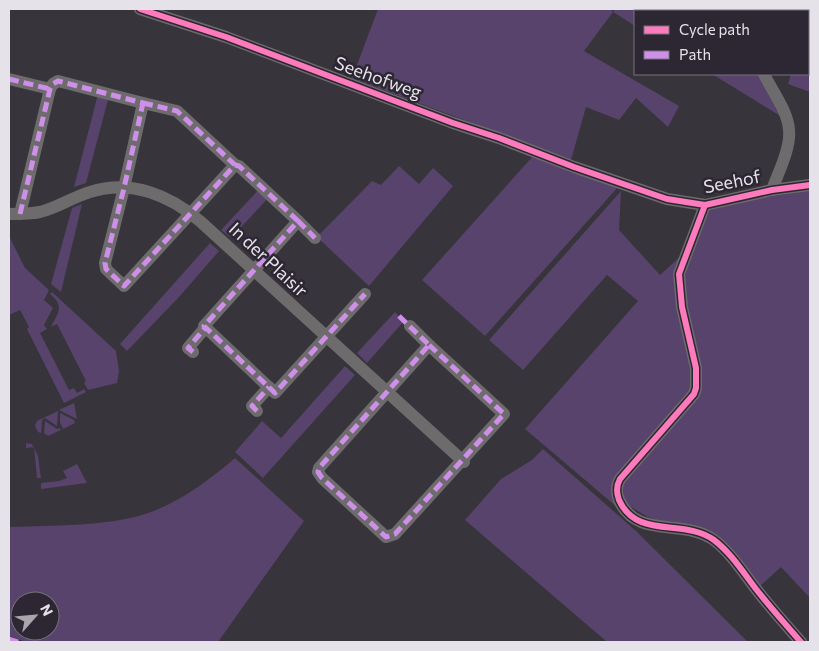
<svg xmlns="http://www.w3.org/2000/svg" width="819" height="651" font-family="Commissioner,sans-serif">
<rect width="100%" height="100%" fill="#37343b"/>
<g fill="#57436b" fill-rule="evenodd">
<polygon points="378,9 610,9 613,12 615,9 680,9 684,11 635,11 635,26 613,12 584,51 679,106 668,127 636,98 619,120 586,107 571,160 352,78"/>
<polygon points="690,9 751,9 750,11 694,11"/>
<polygon points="810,27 810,92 788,84 791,74 808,74 808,33"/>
<polygon points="712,74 759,74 782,117"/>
<polygon points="98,94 109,96 86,183 74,187"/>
<polygon points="533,156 618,187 485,336 422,280"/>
<polygon points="399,166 419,184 433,168 453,186 369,286 317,237 372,181 381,185"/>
<polygon points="261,187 271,195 231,238 221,230"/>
<polygon points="621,191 619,230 660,275 682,255 694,369 691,393 612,483 618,508 525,429 638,301 607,275 523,370 489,340"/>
<polygon points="810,191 810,598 781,567 759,587 740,558 665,523 648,517 624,503 623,484 697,398 683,281 707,209 766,197"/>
<polygon points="82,204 61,292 51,284 72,208"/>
<polygon points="9,236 25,268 49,290 44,300 53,308 44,325 47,329 40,333 69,390 74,388 77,393 84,389 86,392 64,403 27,329 29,327 20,310 9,315"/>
<polygon points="210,243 219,251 179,297 127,351 120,344"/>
<path d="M52 292 116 351 119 371 117 383 88 390 84 383 86 381 57 324 51 327C58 313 65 306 50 294Z"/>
<polygon points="395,312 404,321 367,363 357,353"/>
<polygon points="345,366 355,375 263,478 235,452 262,421 281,438"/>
<polygon points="74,403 77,419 59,410"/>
<polygon points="58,411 57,426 45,418 42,420 41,433 38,432 35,426 37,421"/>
<polygon points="60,413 74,420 75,423 63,429 60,422"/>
<polygon points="45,421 57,429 60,428 61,430 48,436 46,434 44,434"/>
<polygon points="26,443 32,444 38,456 41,478 37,478 34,447 26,448"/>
<polygon points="543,449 636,531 748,642 607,642 465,520 501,479 532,460"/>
<path d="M235 458 304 521 218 642H26L9 636V527C51 525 105 527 145 514 179 503 208 481 235 458ZM20 601H50V631H20Z"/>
<polygon points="77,464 87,483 41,489 41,483 59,481 67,478 63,471"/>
</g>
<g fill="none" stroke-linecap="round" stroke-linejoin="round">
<g stroke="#6e6b6d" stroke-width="12">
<polyline points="140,9 226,37 453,123 499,138 574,167 667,199 705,205 772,190 810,185"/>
<polyline points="753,11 754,9"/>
<path d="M764 74C772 91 788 111 789 130 791 148 778 173 772 190"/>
<polyline points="9,79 50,89"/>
<polygon points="143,103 177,111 235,165 124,286 106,269 105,263 124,188"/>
<polyline points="235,165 239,166 298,221 204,326 275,393 365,294"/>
<path d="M705 205 679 274 682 307 696 368V388L694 394 620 479C616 486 616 492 619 500 637 540 684 518 714 540 731 553 743 572 756 589 770 607 786 625 801 642"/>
<path d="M9 214C19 214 30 214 40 212 57 208 73 197 90 192 131 179 170 195 201 222L464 462"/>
<polyline points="20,214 50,89 53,84 58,81 143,103"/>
<polyline points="298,221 315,238"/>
<polyline points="410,326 429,345"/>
<polygon points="429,345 504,414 395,534 386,537 322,478 318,472 319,468"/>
<polyline points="193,352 188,348 205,328"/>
<polyline points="257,411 252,406 269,387"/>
</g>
<g stroke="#ce8fe9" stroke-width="5" stroke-dasharray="10 5" stroke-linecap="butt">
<polyline points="9,79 50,89"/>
<polygon points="143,103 177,111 235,165 124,286 106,269 105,263 124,188"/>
<polyline points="235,165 239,166 298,221 204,326 275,393 365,294"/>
<polyline points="20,214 50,89 53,84 58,81 143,103"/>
<polyline points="298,221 315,238"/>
<polyline points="399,316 429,345"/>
<polygon points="429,345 504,414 395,534 386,537 322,478 318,472 319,468"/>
<polyline points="193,352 188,348 205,328"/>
<polyline points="257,411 252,406 269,387"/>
<polyline points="9,639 18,642"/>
</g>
<defs>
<g id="cycleway">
<polyline points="140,9 226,37 453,123 499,138 574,167 667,199 705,205 772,190 810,185"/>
<path d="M705 205 679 274 682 307 696 368V388L694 394 620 479C616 486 616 492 619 500 637 540 684 518 714 540 731 553 743 572 756 589 770 607 786 625 801 642"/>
</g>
</defs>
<use href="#cycleway" stroke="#2d2733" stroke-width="9"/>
<use href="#cycleway" stroke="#fd7abc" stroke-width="6"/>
</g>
<g text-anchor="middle" stroke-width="5" stroke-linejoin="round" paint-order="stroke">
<g font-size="18" fill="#e5e2ea" stroke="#2d2733">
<text transform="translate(378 78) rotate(20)" y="6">Seehofweg</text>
<text transform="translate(732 182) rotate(-11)" y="6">Seehof</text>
<text transform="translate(268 260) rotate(43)" y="6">In der Plaisir</text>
</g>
</g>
<rect width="819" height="651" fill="none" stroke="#e5e2ea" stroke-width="20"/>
<rect x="634" y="10" width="175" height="65" fill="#2d2733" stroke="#77727c"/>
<rect x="644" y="26" width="25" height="8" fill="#fd7abc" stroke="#77727c"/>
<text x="679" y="35" font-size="15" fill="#e5e2ea">Cycle path</text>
<rect x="644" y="51" width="25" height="8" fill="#ce8fe9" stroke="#77727c"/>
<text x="679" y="60" font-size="15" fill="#e5e2ea">Path</text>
<g transform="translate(35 616) rotate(63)"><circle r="24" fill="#2d2733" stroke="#77727c"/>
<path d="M0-4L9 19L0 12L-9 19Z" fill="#a8a5ad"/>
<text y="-8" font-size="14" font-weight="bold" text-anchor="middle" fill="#e5e2ea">N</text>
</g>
</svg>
